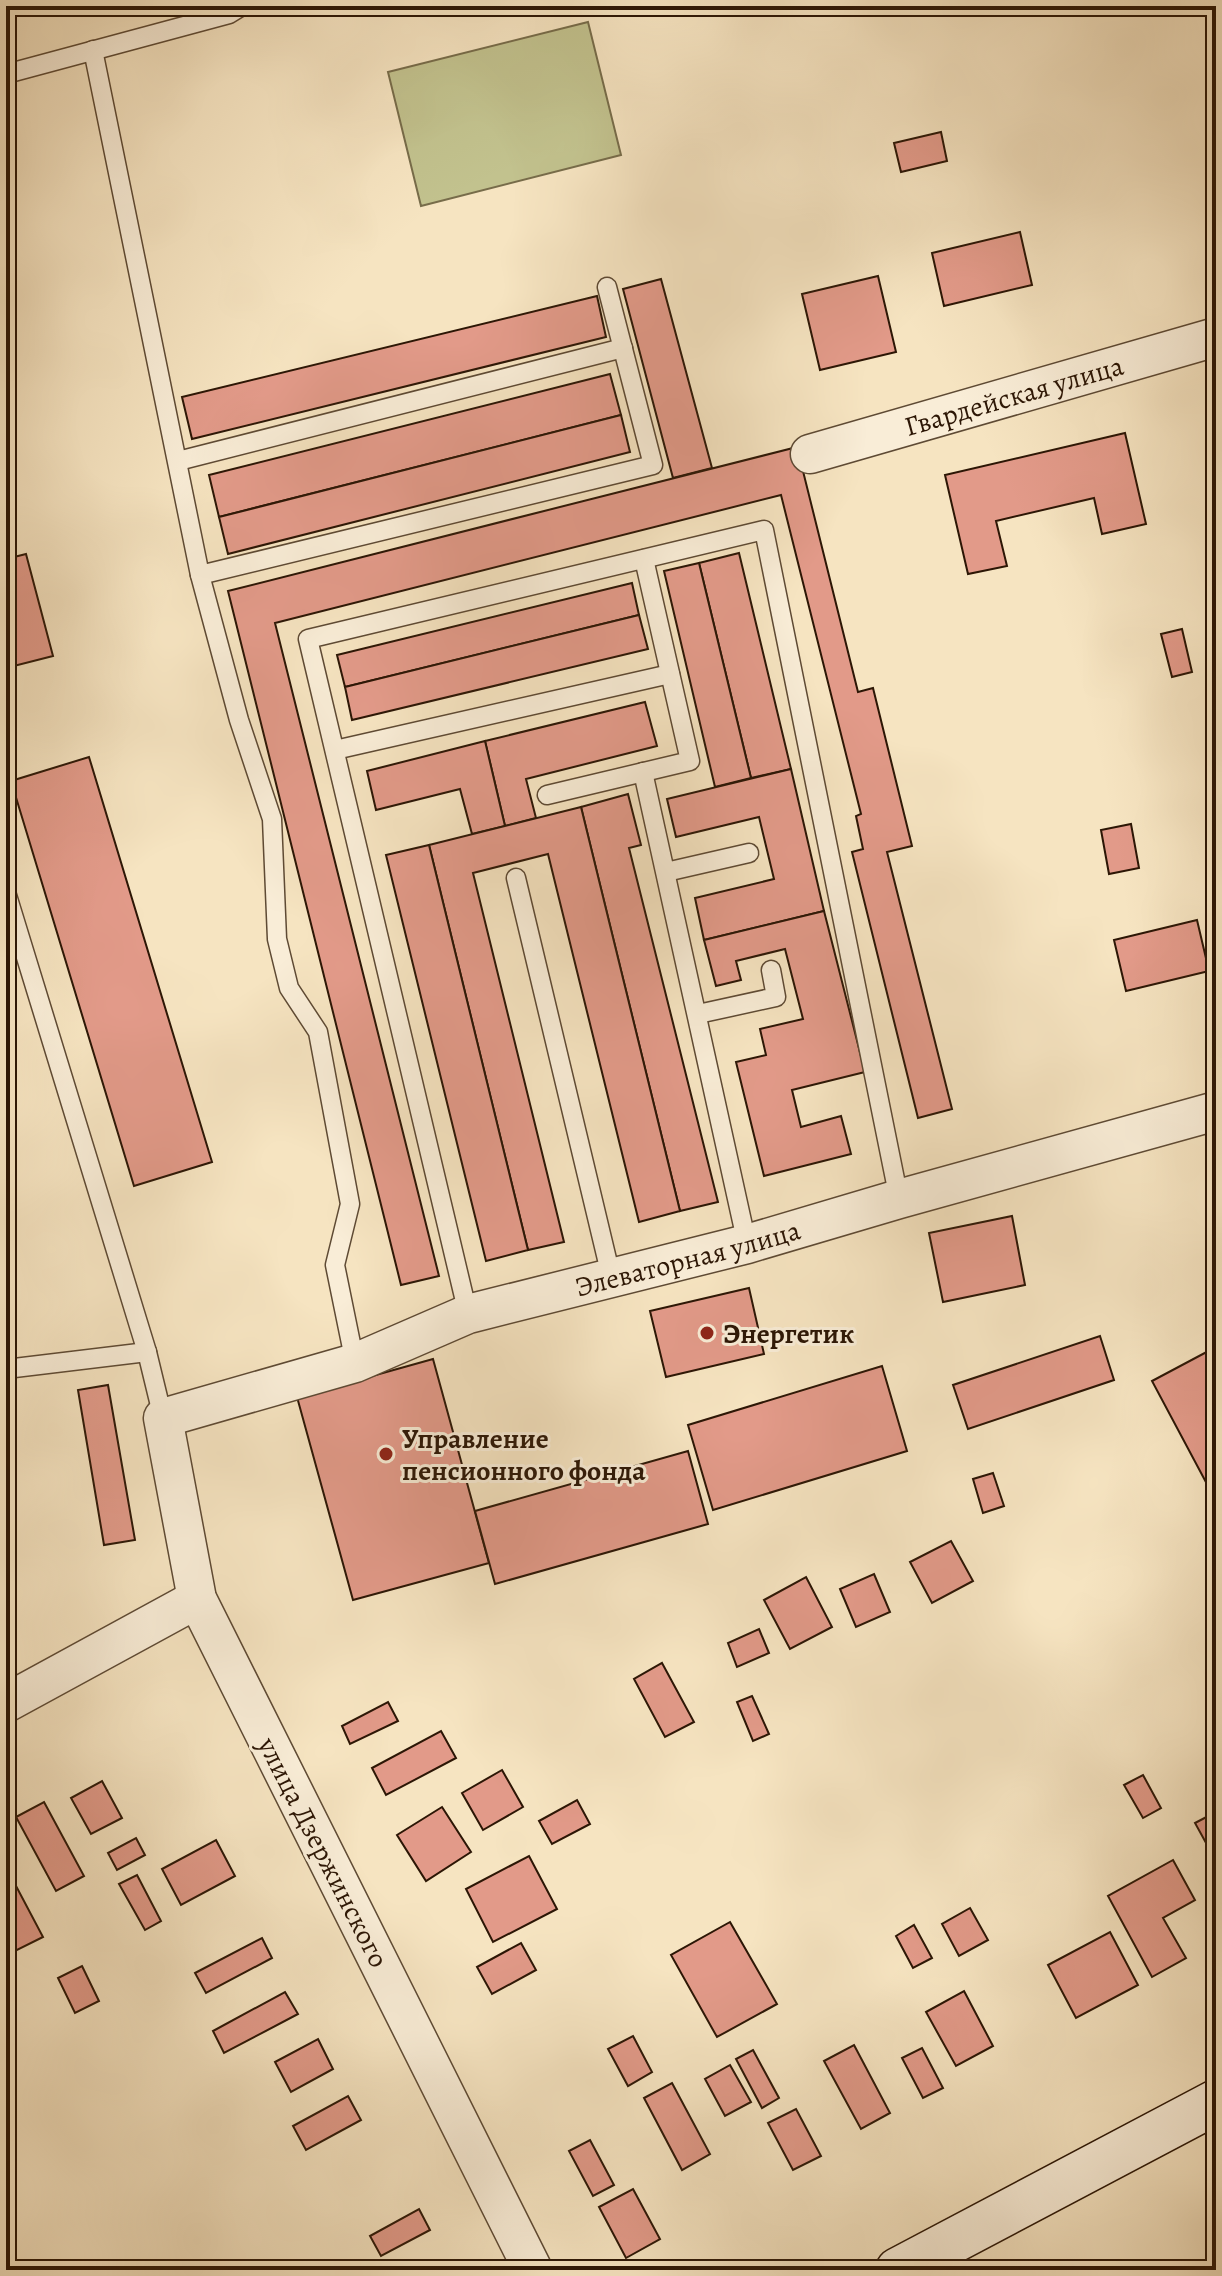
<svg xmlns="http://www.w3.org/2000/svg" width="1222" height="2276" font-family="Alegreya,serif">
<rect width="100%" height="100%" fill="#f6e4c1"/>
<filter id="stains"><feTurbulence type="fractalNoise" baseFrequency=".0025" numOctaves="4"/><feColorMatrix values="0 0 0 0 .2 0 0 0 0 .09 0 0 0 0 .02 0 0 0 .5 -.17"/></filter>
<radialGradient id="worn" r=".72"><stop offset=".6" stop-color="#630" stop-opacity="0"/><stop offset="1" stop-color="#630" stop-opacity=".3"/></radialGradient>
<polygon fill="#c2c28e" stroke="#776c4a" stroke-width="2" points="588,22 621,155 421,206 388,72"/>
<g fill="#e29a89" stroke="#2c1605" stroke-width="2">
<polygon points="941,132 947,161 901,172 894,143"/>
<polygon points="1020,232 1032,285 944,306 932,253"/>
<polygon points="878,276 896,352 820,370 802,294"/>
<polygon points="661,279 712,468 673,478 623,289"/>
<polygon points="597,296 606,337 192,439 182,397"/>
<polygon points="610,374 621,415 219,517 209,475"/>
<polygon points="621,415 630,452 228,554 219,517"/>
<polygon points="1125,433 1146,524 1102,534 1094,498 996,521 1007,566 968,574 945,475"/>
<polygon points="797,447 858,692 873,688 912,846 887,852 952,1109 918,1118 852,852 863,849 856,816 861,814 781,495 275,623 439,1276 401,1285 228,591"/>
<polygon points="739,553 791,769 751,778 699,563"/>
<polygon points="26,554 53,656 6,668 6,559"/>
<polygon points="699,563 751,778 715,787 664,571"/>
<polygon points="632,583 639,615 345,687 337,655"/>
<polygon points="639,615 648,649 352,720 345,687"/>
<polygon points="1182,629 1192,672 1172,677 1161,634"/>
<polygon points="645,702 657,746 526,779 536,818 505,826 485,741"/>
<polygon points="485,741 505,826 472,834 460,789 376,810 367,771"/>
<polygon points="89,757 212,1162 134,1186 11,781"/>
<polygon points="791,769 824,911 704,940 695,898 774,879 759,817 676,837 667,799"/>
<polygon points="628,794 641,845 629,848 718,1202 680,1211 581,807"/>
<polygon points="581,807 680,1211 639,1222 548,854 473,873 564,1242 528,1250 429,845"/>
<polygon points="1131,824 1139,868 1109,874 1101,830"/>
<polygon points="429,845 528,1250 486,1261 386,855"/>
<polygon points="824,911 865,1072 792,1090 801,1127 841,1116 851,1154 764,1176 736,1062 766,1055 760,1029 803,1019 785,949 736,961 741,980 716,986 704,940"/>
<polygon points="1197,920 1209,971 1126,991 1114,940"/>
<polygon points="1216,1208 1216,1237 1209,1210"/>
<polygon points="1012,1216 1025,1285 943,1302 929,1233"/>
<polygon points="749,1288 764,1354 666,1377 650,1311"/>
<polygon points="1100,1336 1114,1380 968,1429 953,1385"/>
<polygon points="1216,1347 1216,1501 1152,1381"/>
<polygon points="433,1359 489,1563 353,1600 297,1397"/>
<polygon points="882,1366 907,1451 713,1510 688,1425"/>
<polygon points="108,1385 135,1540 104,1545 78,1390"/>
<polygon points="688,1451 708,1524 495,1584 475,1511"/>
<polygon points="993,1473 1004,1506 983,1513 973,1479"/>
<polygon points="951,1541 973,1581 932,1603 910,1562"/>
<polygon points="874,1574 890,1612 856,1627 840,1589"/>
<polygon points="806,1577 832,1627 790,1649 764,1600"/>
<polygon points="759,1629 769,1653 737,1667 728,1643"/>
<polygon points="662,1663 694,1722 665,1737 634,1679"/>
<polygon points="752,1696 769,1734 753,1741 737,1702"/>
<polygon points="388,1702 398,1721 350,1744 342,1726"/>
<polygon points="1216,1728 1216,1748 1208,1733"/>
<polygon points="441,1731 456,1758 386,1795 372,1768"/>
<polygon points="502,1770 523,1807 483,1830 462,1793"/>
<polygon points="1143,1775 1161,1808 1143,1818 1124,1785"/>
<polygon points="102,1781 122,1818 91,1834 71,1798"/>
<polygon points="577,1800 590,1824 552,1844 539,1821"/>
<polygon points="44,1802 84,1876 56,1891 16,1817"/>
<polygon points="442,1807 471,1852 426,1881 397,1835"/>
<polygon points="1216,1812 1216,1861 1195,1823"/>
<polygon points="136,1838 145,1855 117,1870 108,1853"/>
<polygon points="216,1840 235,1876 181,1905 162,1869"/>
<polygon points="529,1856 557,1909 493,1942 466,1889"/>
<polygon points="1173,1860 1195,1900 1163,1918 1186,1958 1152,1977 1108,1896"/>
<polygon points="6,1867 43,1937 15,1951 6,1933"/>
<polygon points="137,1875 161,1921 145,1930 119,1884"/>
<polygon points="970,1908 988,1940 959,1956 942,1924"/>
<polygon points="730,1922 777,2004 717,2037 671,1955"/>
<polygon points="914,1925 932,1958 913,1968 896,1936"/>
<polygon points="1110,1932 1138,1985 1076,2018 1048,1965"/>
<polygon points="262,1938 272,1958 206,1993 195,1973"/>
<polygon points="521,1943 536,1970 492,1994 477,1967"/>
<polygon points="82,1966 99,2001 75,2013 58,1978"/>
<polygon points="964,1991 993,2046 956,2066 926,2012"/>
<polygon points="285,1992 298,2014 224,2053 213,2031"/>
<polygon points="633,2036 652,2072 628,2086 608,2049"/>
<polygon points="318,2039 333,2069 291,2092 275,2062"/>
<polygon points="854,2045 890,2113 861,2129 824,2061"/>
<polygon points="922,2048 943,2088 923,2098 902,2058"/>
<polygon points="753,2050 779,2098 762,2108 736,2059"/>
<polygon points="730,2065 751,2102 725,2116 705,2079"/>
<polygon points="672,2083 710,2154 682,2170 644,2098"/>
<polygon points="348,2096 361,2120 306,2150 293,2126"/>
<polygon points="796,2109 821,2156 793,2170 768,2123"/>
<polygon points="590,2140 614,2185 593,2196 569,2151"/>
<polygon points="633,2189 660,2239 626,2258 599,2207"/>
<polygon points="419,2209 430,2230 381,2256 370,2236"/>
</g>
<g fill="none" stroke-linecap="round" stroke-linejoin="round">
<defs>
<g id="lane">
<polyline points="93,50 200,575 653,465 607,287"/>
<polyline points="6,74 229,14 242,6"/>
<polyline points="178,461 623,348"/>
<polyline points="200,575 239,720 272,819 277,939 289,988 318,1032 350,1204 335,1265 355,1363"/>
<polyline points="335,750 670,674"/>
<polyline points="643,772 747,1244"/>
<polyline points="547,795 690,761 644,559"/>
<polyline points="666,872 749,853"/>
<polyline points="516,878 611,1276"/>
<polyline points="6,892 147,1352 163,1418"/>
<polyline points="698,1014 776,997 771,970"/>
<polyline points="468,1314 308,639 764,530 899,1199"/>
<polyline points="6,1369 147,1352"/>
</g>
<g id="street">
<path id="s1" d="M810 454 1216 337"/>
<polyline points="6,1703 197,1599"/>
<path id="s2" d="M533 2270 197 1599 163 1418 355 1363 468 1314 747 1244 899 1199 1216 1111"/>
</g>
<polyline id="secondary" points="898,2270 1216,2102"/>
</defs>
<use href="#lane" stroke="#5e4a34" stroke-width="21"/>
<use href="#street" stroke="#5e4a34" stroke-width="41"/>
<use href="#secondary" stroke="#2c1605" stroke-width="47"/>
<use href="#lane" stroke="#f9edd7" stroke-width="18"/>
<use href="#street" stroke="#f9edd7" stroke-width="38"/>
<use href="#secondary" stroke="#f9edd7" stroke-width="44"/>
</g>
<g fill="#8f2418" stroke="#f9edd7" stroke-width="3">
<circle cx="707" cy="1333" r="8"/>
<circle cx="386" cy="1454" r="8"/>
</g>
<g text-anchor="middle" stroke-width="6" stroke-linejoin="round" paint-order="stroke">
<g font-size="28" fill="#2c1605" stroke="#f9edd7">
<text dy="10" stroke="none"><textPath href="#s1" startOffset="212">Гвардейская улица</textPath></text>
<text dy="10" stroke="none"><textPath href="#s2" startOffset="1484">Элеваторная улица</textPath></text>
<text transform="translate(324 1852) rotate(63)" y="10">улица Дзержинского</text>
</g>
<g font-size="28" font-weight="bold" fill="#2c1605" stroke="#f9edd7" text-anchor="start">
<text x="723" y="1343">Энергетик</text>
<text x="402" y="1448">Управление<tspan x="402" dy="32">пенсионного фонда</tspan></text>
</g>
</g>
<rect width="1222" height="2276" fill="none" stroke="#f6e4c1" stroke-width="32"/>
<rect x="8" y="8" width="1206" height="2260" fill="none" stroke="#2c1605" stroke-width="4"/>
<rect x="16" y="16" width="1190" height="2244" fill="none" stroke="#2c1605" stroke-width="2"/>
<rect width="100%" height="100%" filter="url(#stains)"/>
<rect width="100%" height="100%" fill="url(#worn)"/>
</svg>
